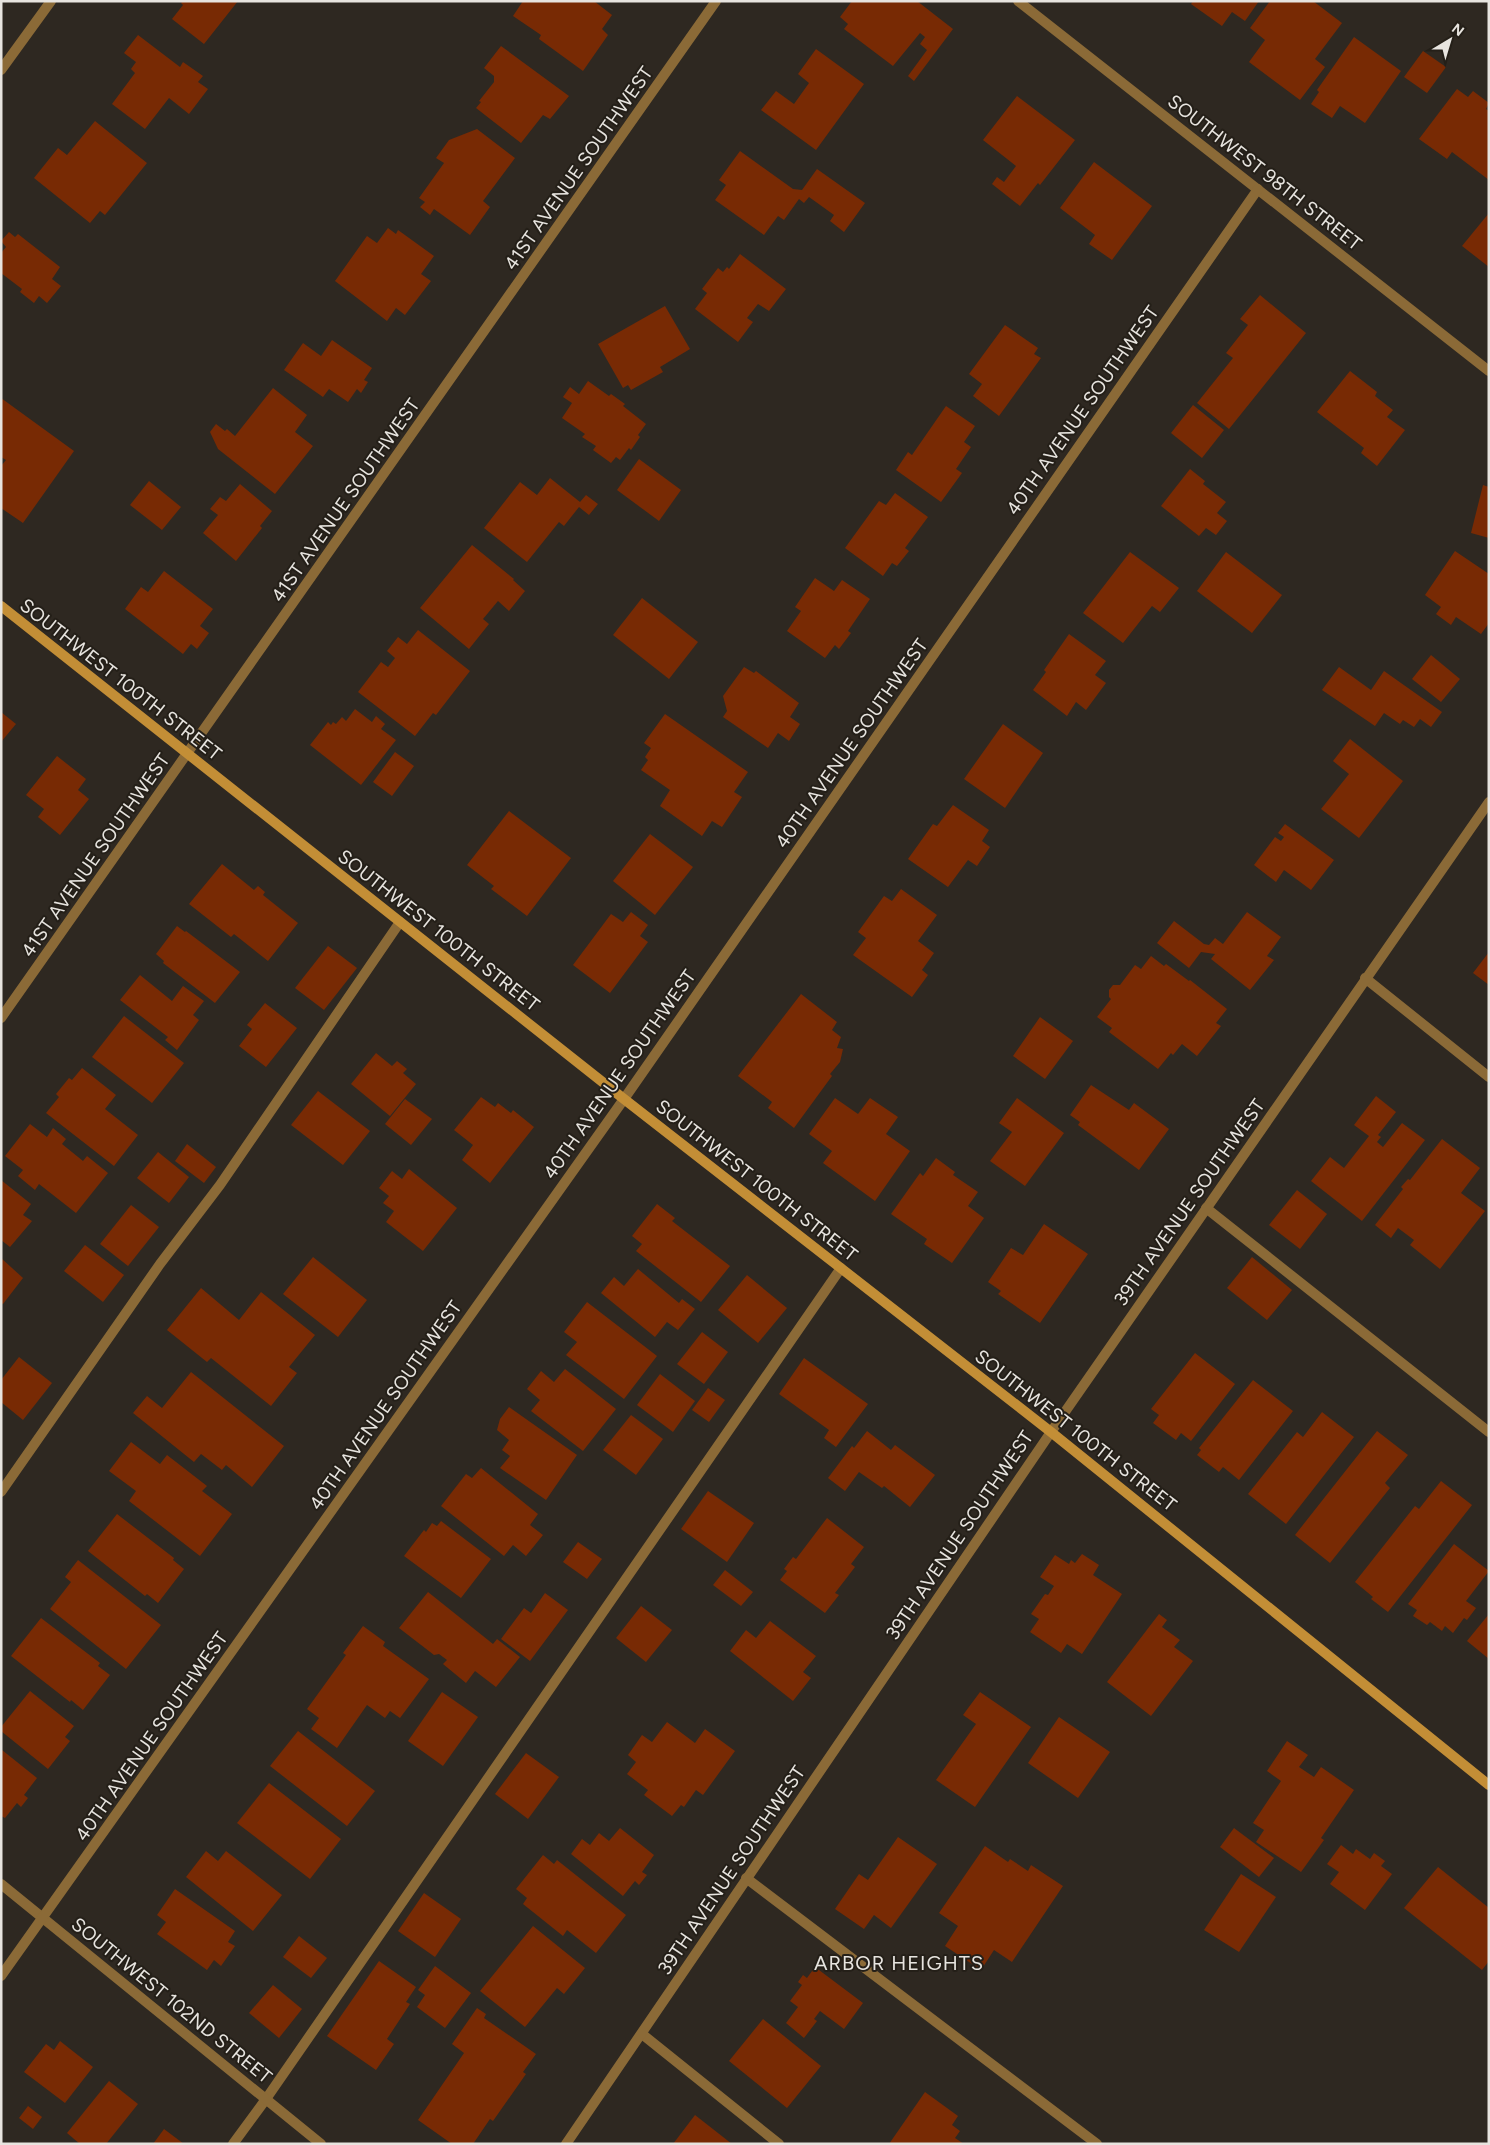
<svg xmlns="http://www.w3.org/2000/svg" width="1490" height="2145" font-family="Figtree,sans-serif">
<rect width="100%" height="100%" fill="#2e2821"/>
<g fill="#782a04">
<polygon points="183,1 238,1 204,44 172,19 183,5 181,3"/>
<polygon points="523,1 594,1 612,15 602,29 608,35 583,71 539,39 541,35 513,16"/>
<polygon points="852,1 917,1 953,29 914,81 908,76 927,50 920,44 925,37 920,33 893,66 844,29 848,24 840,17"/>
<polygon points="1193,1 1259,1 1245,21 1232,12 1222,26 1191,4"/>
<polygon points="1270,1 1313,1 1342,23 1315,59 1325,67 1300,100 1249,62 1265,40 1250,28"/>
<polygon points="138,35 180,67 183,62 203,76 198,82 208,89 189,114 169,98 145,129 112,104 135,73 131,69 136,62 124,53"/>
<polygon points="1354,37 1401,71 1365,123 1340,106 1332,118 1311,104 1319,92 1317,90"/>
<polygon points="501,46 569,96 550,119 543,115 521,143 476,108 481,102 479,101 494,82 494,76 484,68"/>
<polygon points="816,49 864,84 816,150 761,110 776,91 794,104 809,83 798,74"/>
<polygon points="1423,51 1446,67 1427,93 1404,77"/>
<polygon points="1457,89 1468,97 1473,91 1489,103 1486,109 1489,111 1489,180 1452,152 1447,159 1419,139"/>
<polygon points="1017,96 1075,140 1040,185 1038,183 1020,206 992,184 997,177 1004,182 1016,166 983,140"/>
<polygon points="95,121 147,163 105,215 100,211 90,223 34,178 58,148 67,155"/>
<polygon points="477,129 515,158 483,201 490,207 470,235 434,209 430,215 420,207 425,202 419,198 444,163 436,158 449,140"/>
<polygon points="740,151 793,189 802,190 817,169 865,203 844,232 830,221 834,215 809,197 804,203 799,199 784,220 778,216 764,235 715,200 726,185 719,180"/>
<polygon points="1094,162 1152,206 1112,260 1089,244 1095,235 1060,208"/>
<polygon points="1489,213 1489,267 1462,246"/>
<polygon points="388,228 396,234 398,230 434,256 421,274 431,281 405,315 396,308 387,321 335,281 367,236 377,243"/>
<polygon points="9,232 15,237 18,234 60,267 52,279 61,286 47,303 39,296 34,303 20,292 22,289 1,273 1,253 6,247 1,241"/>
<polygon points="740,254 786,289 769,311 758,304 747,318 753,322 738,342 695,309 707,293 702,289 718,268 723,272 727,267 729,269"/>
<polygon points="1260,295 1306,333 1229,429 1197,403 1233,358 1226,353 1248,325 1240,319"/>
<polygon points="665,306 690,349 660,367 663,372 631,390 628,385 623,388 598,344"/>
<polygon points="1005,325 1038,348 1034,354 1041,358 999,416 973,396 982,384 969,374"/>
<polygon points="332,340 372,368 364,380 368,382 361,393 357,389 348,402 329,389 323,397 284,370 303,343 321,356"/>
<polygon points="1350,371 1377,392 1375,396 1393,410 1387,417 1405,430 1377,466 1361,453 1364,448 1317,412"/>
<polygon points="588,381 609,396 611,394 625,404 623,406 646,424 638,435 640,437 631,450 629,448 620,460 616,457 611,463 593,450 596,446 582,437 585,434 562,418 572,403 563,397 570,387 579,394"/>
<polygon points="273,388 307,415 295,432 313,446 275,494 218,449 210,432 216,424 225,431 227,429 235,436"/>
<polygon points="1,398 74,451 23,523 1,508 1,466 6,460 1,457"/>
<polygon points="1193,405 1224,430 1202,458 1171,433"/>
<polygon points="946,406 975,426 964,442 971,447 956,469 962,473 941,502 896,470 908,452 912,455"/>
<polygon points="639,459 681,490 659,521 617,490"/>
<polygon points="1190,469 1205,481 1203,484 1226,502 1217,513 1227,521 1216,535 1206,528 1199,536 1161,506"/>
<polygon points="550,478 580,502 586,495 598,504 589,515 579,507 564,526 559,522 527,562 484,528 520,482 537,495"/>
<polygon points="149,481 181,507 162,530 130,505"/>
<polygon points="240,484 272,511 260,526 262,528 236,561 203,533 218,515 210,509 220,497 226,501"/>
<polygon points="1483,485 1489,487 1489,538 1471,533"/>
<polygon points="895,493 928,517 905,548 909,551 897,566 892,563 883,576 845,548 879,501 886,505"/>
<polygon points="472,545 514,579 513,580 525,591 509,611 498,601 483,619 489,624 469,649 420,608"/>
<polygon points="1455,551 1489,574 1489,623 1481,634 1456,617 1451,625 1436,614 1441,607 1425,595"/>
<polygon points="1130,552 1179,588 1160,612 1152,606 1123,643 1083,613"/>
<polygon points="1226,552 1282,595 1252,633 1197,591"/>
<polygon points="164,571 213,609 200,626 209,633 197,649 191,644 183,654 125,609 141,587 148,592"/>
<polygon points="815,578 834,591 842,580 870,599 848,631 851,633 839,649 835,645 825,658 787,631 801,611 795,607"/>
<polygon points="642,598 698,642 669,679 613,635"/>
<polygon points="418,630 470,671 436,715 433,713 415,736 358,692 381,662 388,667 395,658 387,651 398,637 407,644"/>
<polygon points="1069,634 1106,661 1095,675 1106,683 1086,710 1076,702 1067,716 1033,690 1046,672 1044,670"/>
<polygon points="1431,655 1460,679 1441,702 1412,679"/>
<polygon points="744,667 754,673 756,671 799,703 790,717 800,724 789,741 778,733 768,748 723,717 727,711 723,696"/>
<polygon points="1339,667 1371,690 1384,671 1442,712 1431,727 1420,719 1414,727 1403,720 1400,724 1384,713 1375,726 1322,690"/>
<polygon points="355,709 372,722 376,716 385,724 381,729 396,740 361,785 310,745 328,722 331,725 333,722 336,724 342,717 346,721"/>
<polygon points="1,712 16,724 1,742"/>
<polygon points="665,714 748,772 734,792 742,797 722,827 712,821 702,836 660,806 670,790 641,770 648,760 645,757 651,748 644,743"/>
<polygon points="1003,724 1043,753 1005,808 964,779"/>
<polygon points="1350,739 1403,781 1359,838 1321,809 1349,774 1333,761"/>
<polygon points="395,752 414,766 392,796 373,782"/>
<polygon points="57,756 86,779 78,790 89,799 60,835 38,817 44,809 26,795"/>
<polygon points="953,805 989,830 982,841 990,847 977,866 968,860 948,887 908,859 933,824 937,826"/>
<polygon points="509,811 571,858 527,916 491,889 494,886 467,865"/>
<polygon points="1285,824 1334,860 1311,890 1284,870 1276,882 1254,865 1275,837 1281,841 1284,837 1278,833"/>
<polygon points="650,834 693,867 655,915 613,881"/>
<polygon points="222,864 254,890 258,886 265,892 263,895 298,923 268,961 234,934 231,937 189,904"/>
<polygon points="901,889 937,915 918,941 934,953 922,970 928,975 912,997 853,955 866,938 858,932 884,896 892,901"/>
<polygon points="631,912 648,925 640,936 648,942 610,993 573,965 611,914 623,922"/>
<polygon points="1247,912 1281,937 1267,956 1274,960 1250,990 1211,959 1215,954 1201,952 1189,968 1157,943 1174,921 1204,944 1209,945 1215,938 1223,944"/>
<polygon points="177,926 185,932 186,931 240,972 215,1003 163,963 164,961 156,954"/>
<polygon points="328,946 357,968 324,1010 295,988"/>
<polygon points="1489,952 1489,985 1473,973"/>
<polygon points="1151,956 1164,966 1166,964 1189,981 1190,980 1227,1009 1216,1023 1221,1026 1197,1056 1182,1044 1173,1055 1171,1053 1158,1069 1109,1032 1112,1028 1097,1017 1111,999 1109,997 1109,990 1113,985 1120,985 1135,965 1141,969"/>
<polygon points="140,975 172,1001 183,986 204,1001 193,1015 199,1020 177,1050 165,1040 168,1037 120,1000"/>
<polygon points="801,994 837,1022 832,1030 841,1037 837,1048 843,1049 840,1062 830,1074 832,1076 794,1128 768,1108 772,1102 738,1076"/>
<polygon points="265,1003 297,1028 266,1067 239,1046 252,1029 247,1025"/>
<polygon points="124,1016 184,1063 152,1103 92,1057"/>
<polygon points="1040,1017 1073,1041 1045,1079 1013,1056"/>
<polygon points="376,1053 392,1066 397,1061 407,1069 403,1073 416,1084 390,1116 351,1084"/>
<polygon points="82,1068 116,1095 105,1109 138,1135 114,1166 46,1113 59,1097 56,1094 69,1078 72,1080"/>
<polygon points="1091,1085 1129,1110 1134,1103 1169,1129 1139,1170 1078,1125 1080,1122 1070,1115"/>
<polygon points="318,1091 370,1131 343,1165 291,1125"/>
<polygon points="1376,1096 1396,1112 1378,1135 1381,1137 1377,1142 1383,1147 1402,1123 1425,1140 1362,1221 1311,1181 1330,1157 1344,1168 1369,1136 1354,1125"/>
<polygon points="481,1097 495,1107 498,1103 511,1113 513,1110 534,1127 490,1183 462,1160 473,1145 454,1130"/>
<polygon points="835,1098 858,1114 870,1098 898,1117 886,1134 910,1151 875,1201 823,1163 832,1151 809,1134"/>
<polygon points="1017,1098 1064,1133 1025,1186 990,1161 1012,1132 999,1123"/>
<polygon points="405,1099 432,1119 411,1145 385,1124"/>
<polygon points="30,1124 47,1137 53,1128 66,1139 62,1144 83,1161 87,1156 108,1173 76,1213 39,1184 35,1190 18,1176 23,1170 5,1156"/>
<polygon points="1442,1139 1480,1168 1461,1193 1485,1211 1440,1269 1410,1245 1414,1240 1398,1228 1391,1238 1375,1225 1403,1189 1401,1187 1408,1179 1410,1180"/>
<polygon points="187,1144 216,1167 204,1183 175,1161"/>
<polygon points="158,1152 189,1177 169,1203 137,1178"/>
<polygon points="936,1158 955,1172 953,1175 978,1192 968,1206 984,1218 952,1263 924,1244 927,1239 891,1214 920,1173 923,1176"/>
<polygon points="409,1169 457,1208 423,1251 386,1222 394,1211 383,1203 389,1196 379,1188 392,1171 402,1179"/>
<polygon points="1,1180 31,1204 23,1215 32,1221 10,1247 1,1240"/>
<polygon points="1297,1190 1327,1214 1300,1249 1269,1225"/>
<polygon points="657,1204 675,1218 672,1221 730,1266 701,1302 636,1251 642,1244 632,1236"/>
<polygon points="131,1205 159,1227 128,1266 100,1244"/>
<polygon points="1044,1224 1088,1254 1040,1323 998,1294 1001,1291 988,1282 1011,1248 1023,1255"/>
<polygon points="85,1245 124,1275 103,1302 64,1271"/>
<polygon points="313,1257 367,1300 338,1337 283,1294"/>
<polygon points="1252,1257 1292,1290 1267,1320 1227,1288"/>
<polygon points="1,1258 23,1278 3,1304 1,1303"/>
<polygon points="638,1269 679,1303 682,1299 695,1309 678,1330 667,1322 655,1337 601,1293 614,1277 624,1286"/>
<polygon points="747,1275 787,1308 758,1343 718,1310"/>
<polygon points="201,1288 239,1320 261,1292 315,1335 289,1367 297,1373 271,1406 211,1358 207,1362 167,1330"/>
<polygon points="587,1302 657,1356 624,1399 566,1355 577,1342 564,1332"/>
<polygon points="702,1332 728,1352 704,1384 677,1364"/>
<polygon points="1195,1353 1235,1384 1191,1441 1181,1433 1176,1440 1153,1423 1159,1415 1151,1409"/>
<polygon points="19,1357 52,1383 23,1420 1,1402 1,1380"/>
<polygon points="804,1358 868,1404 836,1447 824,1438 829,1430 779,1394"/>
<polygon points="565,1369 616,1409 583,1451 531,1411 540,1400 527,1389 541,1371 554,1382"/>
<polygon points="191,1372 284,1446 252,1487 226,1465 222,1470 201,1454 194,1462 133,1413 147,1396 162,1408"/>
<polygon points="660,1374 695,1401 673,1432 637,1405"/>
<polygon points="1253,1380 1293,1411 1239,1480 1223,1467 1219,1472 1197,1455 1201,1450 1199,1448"/>
<polygon points="708,1388 725,1400 709,1422 692,1410"/>
<polygon points="509,1407 577,1455 546,1500 500,1468 510,1456 502,1450 509,1440 497,1430 500,1419"/>
<polygon points="1322,1412 1354,1437 1286,1524 1248,1494 1297,1432 1303,1437"/>
<polygon points="631,1415 663,1439 636,1475 603,1450"/>
<polygon points="867,1431 891,1450 895,1445 935,1475 910,1507 884,1486 882,1488 859,1472 845,1491 828,1478 852,1446 854,1448"/>
<polygon points="1377,1431 1408,1455 1385,1483 1390,1488 1330,1563 1295,1535"/>
<polygon points="131,1442 160,1464 167,1455 207,1486 202,1491 232,1514 200,1556 129,1501 136,1491 109,1471"/>
<polygon points="481,1468 538,1514 530,1525 543,1535 526,1556 513,1545 504,1556 441,1506 466,1474 472,1478"/>
<polygon points="1441,1481 1472,1505 1388,1612 1371,1599 1373,1597 1355,1582 1415,1506 1419,1509"/>
<polygon points="708,1491 754,1523 727,1562 681,1529"/>
<polygon points="117,1514 174,1558 173,1560 184,1569 158,1603 147,1594 145,1596 88,1551"/>
<polygon points="827,1518 864,1547 851,1564 855,1567 835,1593 839,1595 825,1613 780,1580 787,1571 784,1569 793,1557 796,1559"/>
<polygon points="441,1521 491,1559 461,1598 404,1556 424,1530 426,1532 432,1523 437,1526"/>
<polygon points="578,1542 602,1559 587,1579 563,1562"/>
<polygon points="1454,1544 1489,1571 1466,1601 1476,1608 1467,1620 1464,1618 1453,1633 1445,1626 1442,1631 1430,1622 1427,1625 1413,1616 1417,1610 1408,1604"/>
<polygon points="1082,1554 1099,1565 1093,1575 1122,1594 1082,1654 1067,1644 1061,1653 1030,1632 1039,1619 1031,1614 1045,1594 1048,1595 1054,1586 1040,1577 1055,1555 1069,1564 1071,1560 1075,1563"/>
<polygon points="78,1560 161,1625 126,1669 50,1609 71,1582 65,1577"/>
<polygon points="725,1570 753,1592 741,1606 713,1585"/>
<polygon points="428,1592 493,1644 497,1639 520,1657 496,1687 475,1671 466,1683 443,1664 447,1660 439,1654 434,1655 399,1628"/>
<polygon points="545,1593 568,1610 530,1661 501,1639 524,1608 531,1613"/>
<polygon points="641,1606 672,1630 646,1662 616,1638"/>
<polygon points="1159,1614 1167,1620 1162,1627 1180,1640 1174,1647 1193,1661 1151,1716 1107,1682"/>
<polygon points="1489,1614 1489,1659 1467,1641"/>
<polygon points="41,1618 100,1663 98,1666 110,1675 83,1710 71,1700 70,1702 11,1656"/>
<polygon points="770,1621 816,1656 803,1672 811,1678 793,1701 730,1651 746,1630 756,1638"/>
<polygon points="363,1626 385,1642 383,1646 429,1679 400,1718 390,1711 385,1718 367,1705 337,1748 311,1729 319,1718 307,1709 346,1655 343,1653"/>
<polygon points="30,1691 74,1726 65,1737 70,1741 48,1769 1,1731 1,1727"/>
<polygon points="442,1692 478,1717 443,1766 408,1741"/>
<polygon points="980,1692 1031,1727 975,1807 936,1780 976,1724 963,1715"/>
<polygon points="1059,1717 1110,1752 1078,1798 1028,1763"/>
<polygon points="667,1722 695,1743 705,1729 735,1751 703,1795 696,1790 684,1807 681,1805 672,1816 644,1795 648,1790 627,1774 636,1762 628,1755 642,1735 652,1742"/>
<polygon points="298,1731 375,1791 347,1826 270,1766"/>
<polygon points="1287,1741 1308,1755 1299,1767 1314,1777 1321,1767 1354,1790 1321,1838 1324,1840 1301,1872 1256,1842 1264,1830 1253,1823 1281,1781 1267,1771"/>
<polygon points="2,1750 37,1778 24,1795 28,1798 21,1807 17,1803 5,1818 1,1816"/>
<polygon points="526,1753 559,1777 528,1819 495,1794"/>
<polygon points="269,1783 341,1839 310,1879 237,1823"/>
<polygon points="620,1828 654,1855 642,1872 647,1875 639,1885 635,1881 623,1896 571,1854 582,1839 590,1845 599,1833 609,1841"/>
<polygon points="1234,1828 1274,1858 1259,1877 1220,1847"/>
<polygon points="898,1837 937,1864 891,1928 874,1915 864,1929 835,1909 859,1874 868,1880"/>
<polygon points="1341,1845 1353,1854 1356,1849 1370,1859 1374,1853 1385,1861 1381,1866 1392,1874 1365,1910 1330,1884 1339,1872 1327,1864"/>
<polygon points="985,1846 1008,1862 1010,1859 1028,1871 1031,1865 1063,1886 1012,1962 994,1950 981,1970 945,1946 958,1926 939,1913"/>
<polygon points="206,1851 218,1861 226,1851 282,1895 253,1931 186,1877"/>
<polygon points="543,1855 554,1864 557,1860 626,1915 596,1953 567,1930 563,1936 523,1904 527,1898 516,1889"/>
<polygon points="1438,1867 1489,1908 1489,1961 1482,1970 1404,1908"/>
<polygon points="1241,1874 1276,1897 1239,1952 1204,1930"/>
<polygon points="175,1889 235,1931 228,1942 235,1946 221,1966 214,1960 207,1970 157,1934 166,1922 157,1915"/>
<polygon points="424,1893 461,1919 435,1957 398,1931"/>
<polygon points="533,1926 585,1968 564,1994 557,1988 525,2027 480,1991"/>
<polygon points="299,1936 327,1958 311,1978 283,1957"/>
<polygon points="379,1961 416,1987 406,2002 410,2004 387,2039 394,2044 376,2070 327,2036"/>
<polygon points="435,1966 471,1993 445,2028 417,2007 425,1995 418,1990"/>
<polygon points="815,1967 863,2003 844,2029 820,2011 814,2019 817,2021 804,2038 786,2023 798,2007 790,2001 802,1985 798,1982 803,1975 807,1978"/>
<polygon points="273,1985 302,2009 279,2038 249,2013"/>
<polygon points="477,2008 486,2014 484,2018 536,2054 523,2072 526,2074 493,2121 490,2119 473,2144 452,2144 418,2120 464,2053 452,2044"/>
<polygon points="763,2019 821,2066 787,2108 729,2061"/>
<polygon points="60,2041 93,2067 65,2103 24,2072 46,2044 54,2050"/>
<polygon points="109,2081 138,2104 106,2144 80,2144 67,2133"/>
<polygon points="925,2092 958,2116 952,2125 960,2131 955,2138 964,2144 889,2144"/>
<polygon points="28,2106 42,2117 33,2129 19,2118"/>
<polygon points="695,2115 732,2144 673,2144"/>
<polygon points="164,2129 184,2144 153,2144"/>
</g>
<g fill="none" stroke-linecap="round" stroke-linejoin="round">
<g stroke="#8b6a37" stroke-width="10">
<polyline points="1206,1208 1489,1432"/>
<polyline points="1,1492 160,1264 220,1185 400,922"/>
<polyline points="746,1878 1097,2144"/>
<polyline points="642,2034 779,2144"/>
<polyline points="233,2144 266,2099 841,1268"/>
</g>
<g stroke="#8b6a37" stroke-width="10">
<polyline points="1018,1 1489,371"/>
<polyline points="1,70 51,1"/>
<polyline points="1365,978 1489,1077"/>
<polyline points="1,1018 716,1"/>
<polyline points="1,1884 321,2144"/>
<polyline points="1,1976 624,1099 1258,189"/>
<polyline points="566,2144 1051,1432 1489,802"/>
</g>
<polyline stroke="#c38e36" stroke-width="10" points="1,606 624,1099 1051,1432 1489,1785"/>
</g>
<g text-anchor="middle" stroke-width="4" stroke-linejoin="round" paint-order="stroke">
<g font-size="19" fill="#e7e4df" stroke="#241f18">
<text transform="translate(578 168) rotate(-55)" y="7">41ST AVENUE SOUTHWEST</text>
<text transform="translate(1265 172) rotate(38)" y="7">SOUTHWEST 98TH STREET</text>
<text transform="translate(1082 410) rotate(-55)" y="7">40TH AVENUE SOUTHWEST</text>
<text transform="translate(345 500) rotate(-55)" y="7">41ST AVENUE SOUTHWEST</text>
<text transform="translate(121 679) rotate(38)" y="7">SOUTHWEST 100TH STREET</text>
<text transform="translate(851 743) rotate(-55)" y="7">40TH AVENUE SOUTHWEST</text>
<text transform="translate(95 855) rotate(-55)" y="7">41ST AVENUE SOUTHWEST</text>
<text transform="translate(439 930) rotate(38)" y="7">SOUTHWEST 100TH STREET</text>
<text transform="translate(619 1074) rotate(-55)" y="7">40TH AVENUE SOUTHWEST</text>
<text transform="translate(757 1180) rotate(38)" y="7">SOUTHWEST 100TH STREET</text>
<text transform="translate(1189 1202) rotate(-55)" y="7">39TH AVENUE SOUTHWEST</text>
<text transform="translate(385 1405) rotate(-55)" y="7">40TH AVENUE SOUTHWEST</text>
<text transform="translate(1076 1430) rotate(38)" y="7">SOUTHWEST 100TH STREET</text>
<text transform="translate(959 1535) rotate(-56)" y="7">39TH AVENUE SOUTHWEST</text>
<text transform="translate(151 1736) rotate(-55)" y="7">40TH AVENUE SOUTHWEST</text>
<text transform="translate(731 1870) rotate(-56)" y="7">39TH AVENUE SOUTHWEST</text>
<text transform="translate(172 2000) rotate(39)" y="7">SOUTHWEST 102ND STREET</text>
</g>
<g font-size="20" letter-spacing="1" fill="#e7e4df" stroke="#241f18">
<text x="899" y="1970">ARBOR HEIGHTS</text>
</g>
</g>
<rect width="1490" height="2145" fill="none" stroke="#e7e4df" stroke-width="5"/>
<g transform="translate(1450 40) rotate(38)" stroke="#241f18" stroke-width="4" paint-order="stroke">
<path d="M0-4L9 19L0 12L-9 19Z" fill="#e7e4df"/>
<text y="-8" font-size="14" font-weight="bold" text-anchor="middle" fill="#e7e4df">N</text>
</g>
</svg>
